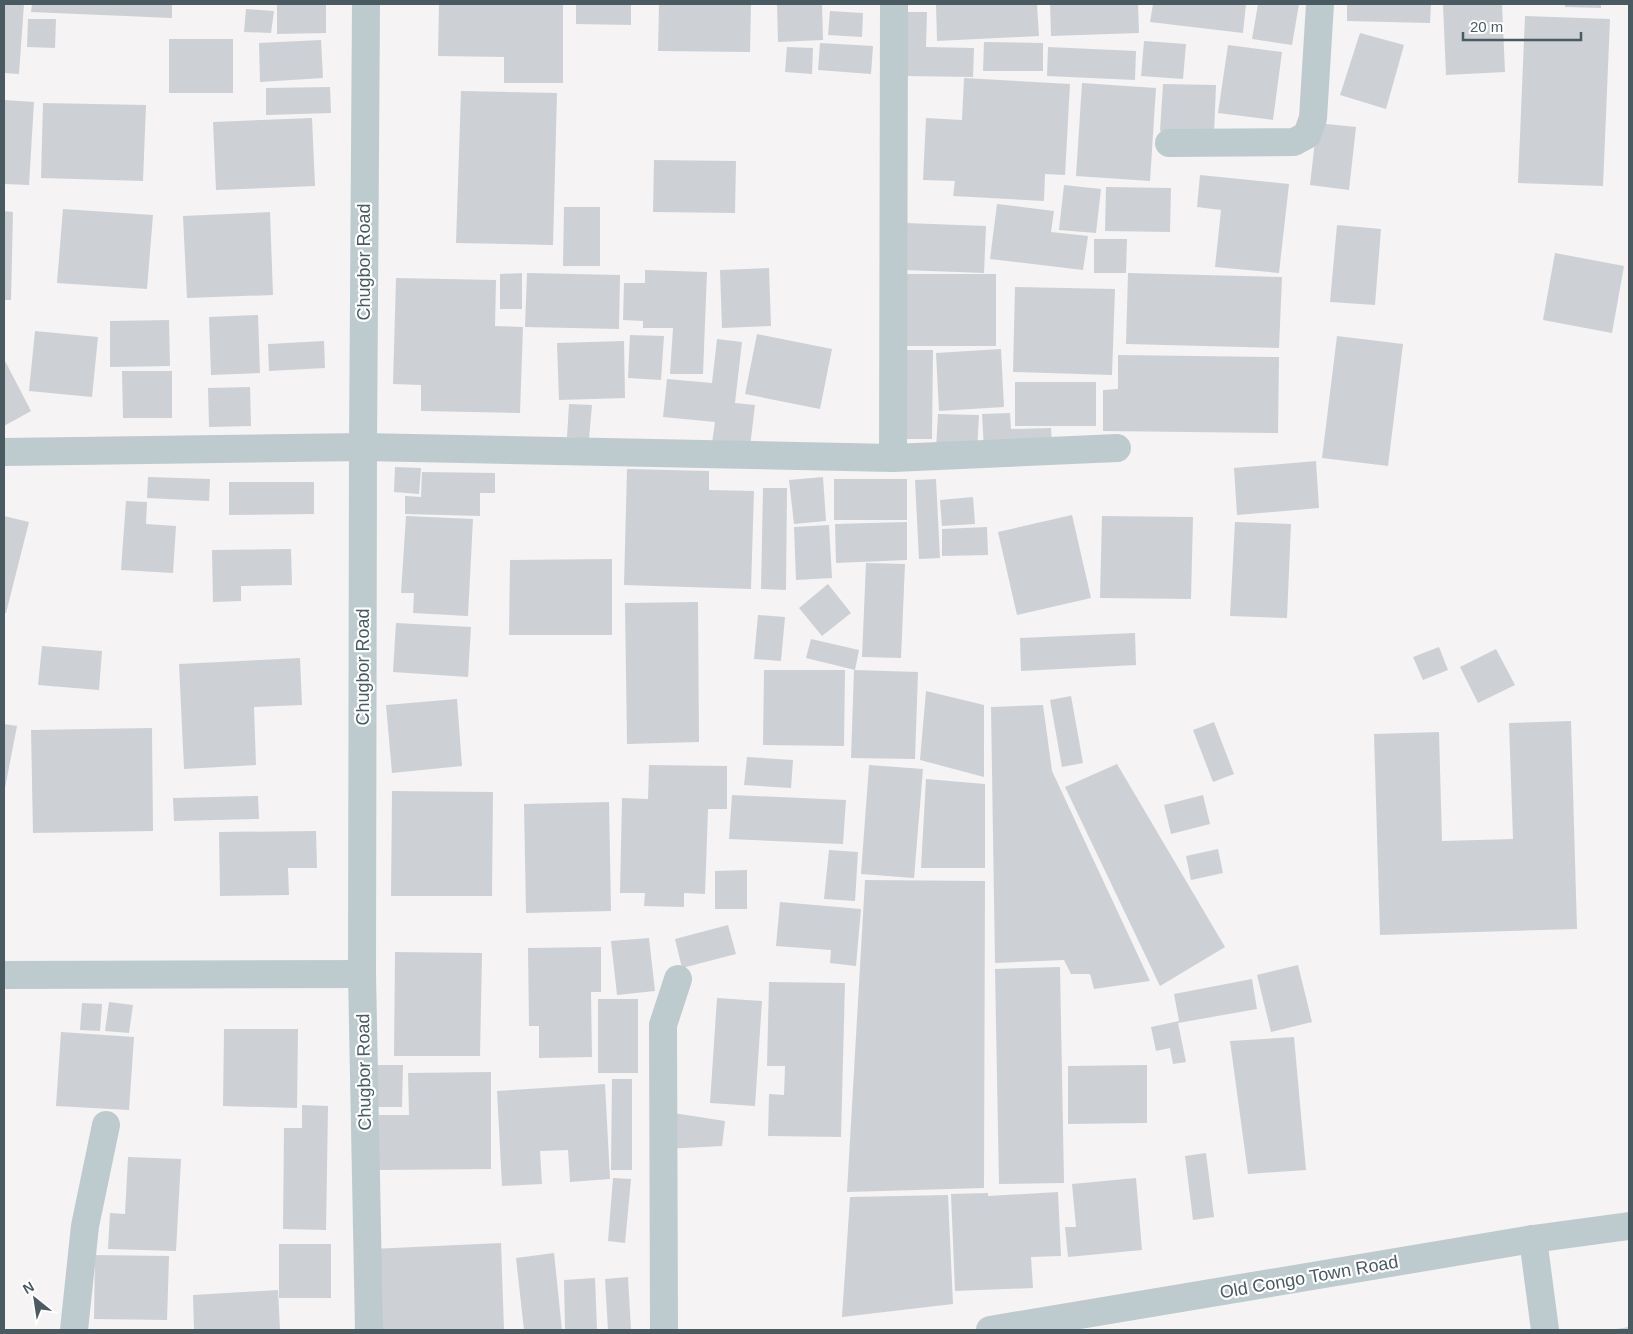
<svg xmlns="http://www.w3.org/2000/svg" width="1633" height="1334" font-family="Helvetica,sans-serif">
<rect width="100%" height="100%" fill="#f5f3f3"/>
<g fill="#cdd1d5">
<polygon points="4,4 24,4 19,74 4,73"/>
<polygon points="32,4 172,4 172,18 31,12"/>
<polygon points="277,4 326,4 326,33 277,34"/>
<polygon points="439,4 563,4 563,83 504,83 504,57 438,56"/>
<polygon points="576,4 631,4 631,25 576,24"/>
<polygon points="659,4 751,4 750,52 658,51"/>
<polygon points="777,4 822,4 823,40 778,42"/>
<polygon points="936,4 1037,4 1039,36 937,41"/>
<polygon points="1050,4 1138,4 1139,33 1051,36"/>
<polygon points="1153,4 1246,4 1243,33 1150,22"/>
<polygon points="1258,4 1299,4 1292,45 1252,39"/>
<polygon points="1347,4 1431,4 1430,23 1347,21"/>
<polygon points="1502,4 1505,72 1446,75 1443,5"/>
<polygon points="1565,4 1601,4 1601,8 1565,7"/>
<polygon points="246,9 274,11 271,33 244,32"/>
<polygon points="830,11 863,13 862,37 828,35"/>
<polygon points="905,12 927,12 926,47 974,48 973,77 904,76"/>
<polygon points="1525,16 1610,19 1603,186 1518,183"/>
<polygon points="28,19 56,19 55,48 27,47"/>
<polygon points="1360,33 1404,45 1386,109 1340,95"/>
<rect x="169" y="39" width="64" height="54"/>
<polygon points="321,40 323,78 260,82 259,43"/>
<polygon points="1144,41 1186,44 1183,79 1141,76"/>
<polygon points="984,42 1043,43 1043,71 983,71"/>
<polygon points="820,43 873,46 871,74 818,70"/>
<polygon points="1228,45 1282,52 1273,120 1218,113"/>
<polygon points="787,47 813,48 812,74 785,72"/>
<polygon points="1048,47 1136,51 1135,80 1047,76"/>
<polygon points="964,78 1070,84 1065,175 1045,174 1044,201 953,196 955,181 923,180 926,118 962,120"/>
<polygon points="1082,83 1156,88 1150,181 1076,176"/>
<polygon points="1163,84 1216,85 1214,134 1160,131"/>
<polygon points="330,87 331,113 266,115 266,88"/>
<polygon points="461,91 557,93 553,245 456,243"/>
<polygon points="4,100 34,102 29,185 4,184"/>
<polygon points="43,103 146,105 143,181 41,178"/>
<polygon points="312,118 315,186 216,190 213,122"/>
<polygon points="1317,123 1356,127 1349,190 1310,185"/>
<polygon points="654,160 736,161 735,213 653,212"/>
<polygon points="1200,175 1289,184 1279,273 1215,267 1221,210 1197,207"/>
<polygon points="1064,185 1101,189 1096,233 1059,230"/>
<polygon points="1106,187 1171,188 1170,232 1105,231"/>
<polygon points="997,204 1054,211 1051,232 1088,236 1083,270 990,259"/>
<polygon points="564,207 600,207 600,266 563,266"/>
<polygon points="63,209 153,215 147,289 57,283"/>
<polygon points="4,211 13,212 11,300 4,300"/>
<polygon points="270,212 273,295 187,298 183,216"/>
<polygon points="906,223 986,226 984,273 904,270"/>
<polygon points="1337,225 1381,229 1375,305 1330,302"/>
<polygon points="1094,239 1127,239 1126,273 1094,273"/>
<polygon points="1555,253 1624,266 1612,333 1543,320"/>
<polygon points="769,268 771,326 722,328 720,270"/>
<polygon points="645,270 707,272 703,374 670,374 673,328 643,328 643,321 623,320 624,283 645,283"/>
<polygon points="522,273 522,309 500,309 500,274"/>
<polygon points="527,273 620,275 619,329 525,327"/>
<polygon points="1128,273 1282,277 1279,348 1126,344"/>
<rect x="902" y="274" width="94" height="72"/>
<polygon points="396,278 496,280 495,326 523,327 520,413 421,411 421,385 393,384"/>
<polygon points="1015,287 1115,289 1112,375 1013,372"/>
<polygon points="258,315 260,373 211,375 209,317"/>
<polygon points="169,320 170,366 110,367 110,321"/>
<polygon points="35,331 98,337 92,397 29,391"/>
<polygon points="757,334 832,349 820,409 745,394"/>
<polygon points="630,335 664,336 661,380 628,378"/>
<polygon points="1337,336 1403,344 1388,466 1322,458"/>
<polygon points="717,339 742,342 735,403 755,405 750,447 712,443 715,422 663,417 667,379 712,383"/>
<polygon points="324,341 325,368 269,371 268,344"/>
<polygon points="624,341 625,398 559,400 557,343"/>
<polygon points="1001,349 1004,407 939,411 936,353"/>
<polygon points="906,350 933,350 932,439 905,439"/>
<polygon points="1118,355 1279,357 1278,433 1103,431 1103,390 1118,389"/>
<polygon points="4,359 31,411 4,426"/>
<polygon points="122,371 172,371 172,418 123,418"/>
<rect x="1015" y="382" width="81" height="44"/>
<polygon points="250,387 251,426 209,427 208,388"/>
<polygon points="569,404 592,405 589,439 567,437"/>
<polygon points="1010,413 1011,429 1051,428 1052,446 984,449 982,414"/>
<polygon points="938,414 979,415 977,450 936,449"/>
<polygon points="1316,461 1319,508 1237,515 1234,468"/>
<polygon points="395,467 421,468 419,494 394,492"/>
<polygon points="627,469 709,471 709,490 754,491 751,589 624,585"/>
<polygon points="422,472 495,473 495,493 480,493 480,516 405,514 405,496 421,497"/>
<polygon points="148,477 210,479 209,501 147,498"/>
<polygon points="823,477 826,521 794,524 789,480"/>
<rect x="834" y="479" width="73" height="41"/>
<polygon points="936,479 940,558 919,559 915,480"/>
<polygon points="229,482 314,482 314,514 229,515"/>
<polygon points="763,488 787,488 786,590 761,589"/>
<polygon points="973,497 975,524 942,526 940,500"/>
<polygon points="126,501 147,502 146,524 176,526 173,573 121,570"/>
<polygon points="1072,515 1091,598 1017,615 998,532"/>
<polygon points="4,516 29,522 6,613 4,613"/>
<polygon points="406,516 473,519 468,616 413,613 414,593 401,593"/>
<polygon points="1102,516 1193,517 1191,599 1100,598"/>
<polygon points="907,522 907,560 836,563 835,524"/>
<polygon points="1235,522 1291,524 1287,618 1230,616"/>
<polygon points="829,525 832,578 796,580 794,527"/>
<polygon points="987,527 988,555 942,556 942,529"/>
<polygon points="291,549 292,585 241,586 241,601 213,602 212,550"/>
<polygon points="612,559 612,635 509,635 510,560"/>
<polygon points="866,563 905,564 901,658 862,657"/>
<polygon points="828,584 851,613 822,636 799,608"/>
<polygon points="698,602 699,742 627,744 625,603"/>
<polygon points="758,615 785,617 781,661 754,659"/>
<polygon points="396,623 471,627 468,677 393,672"/>
<polygon points="1135,633 1136,665 1021,671 1020,638"/>
<polygon points="811,639 859,650 855,670 806,658"/>
<polygon points="42,646 102,651 99,690 38,685"/>
<polygon points="1439,647 1448,670 1423,680 1413,657"/>
<polygon points="1496,649 1515,685 1478,703 1460,667"/>
<polygon points="300,658 302,705 254,707 256,765 184,769 179,664"/>
<polygon points="764,670 845,670 844,746 763,745"/>
<polygon points="854,670 918,672 915,759 851,758"/>
<polygon points="926,691 984,705 984,777 920,760"/>
<polygon points="1071,696 1083,763 1062,767 1050,700"/>
<polygon points="457,699 462,766 392,773 386,705"/>
<polygon points="1043,705 1052,771 1150,981 1094,989 1090,974 1071,974 1064,960 995,963 991,707"/>
<polygon points="1571,721 1577,929 1380,935 1374,734 1439,732 1442,841 1513,839 1509,723"/>
<polygon points="1214,722 1234,774 1213,782 1193,730"/>
<polygon points="4,724 17,726 5,788 4,788"/>
<polygon points="152,728 153,831 33,833 31,730"/>
<polygon points="747,757 793,760 791,788 744,785"/>
<polygon points="1117,764 1225,947 1160,986 1065,787"/>
<polygon points="649,765 727,766 727,809 708,809 705,894 684,893 684,907 644,906 645,893 620,893 622,798 648,799"/>
<polygon points="869,765 923,769 914,878 861,874"/>
<polygon points="926,779 985,784 985,868 921,868"/>
<polygon points="392,791 493,792 492,896 391,896"/>
<polygon points="732,795 846,800 843,844 729,839"/>
<polygon points="1203,795 1210,824 1171,834 1164,805"/>
<polygon points="258,796 259,819 174,821 173,798"/>
<polygon points="609,802 611,911 526,913 524,804"/>
<polygon points="316,831 317,868 288,868 289,895 220,896 219,832"/>
<polygon points="1218,849 1223,873 1191,880 1186,856"/>
<polygon points="829,850 858,852 855,901 824,899"/>
<polygon points="747,870 747,909 715,909 715,871"/>
<polygon points="865,880 985,881 984,1188 847,1192"/>
<polygon points="780,902 861,909 856,966 830,963 831,950 776,946"/>
<polygon points="728,925 736,954 682,968 675,939"/>
<polygon points="649,938 655,991 617,995 611,941"/>
<polygon points="601,947 601,992 591,992 592,1057 539,1058 539,1026 529,1026 528,948"/>
<polygon points="395,952 482,953 480,1056 394,1056"/>
<polygon points="1298,965 1312,1022 1271,1032 1257,975"/>
<polygon points="1060,967 1064,1183 999,1184 995,969"/>
<polygon points="1252,979 1257,1009 1178,1023 1186,1062 1173,1064 1170,1048 1156,1051 1151,1027 1179,1021 1174,994"/>
<polygon points="769,982 845,983 841,1137 768,1136 769,1094 784,1095 785,1066 767,1066"/>
<polygon points="717,998 762,1001 755,1106 710,1103"/>
<rect x="598" y="999" width="40" height="74"/>
<polygon points="109,1002 133,1005 129,1033 105,1031"/>
<polygon points="82,1003 102,1004 100,1031 80,1030"/>
<polygon points="224,1029 298,1029 297,1108 223,1106"/>
<polygon points="61,1032 134,1037 129,1110 56,1106"/>
<polygon points="1294,1037 1306,1170 1248,1174 1230,1041"/>
<polygon points="374,1065 403,1065 402,1107 374,1107"/>
<polygon points="1147,1065 1147,1123 1068,1124 1068,1066"/>
<polygon points="491,1072 491,1169 378,1170 379,1115 409,1115 408,1073"/>
<polygon points="612,1079 632,1079 632,1170 611,1170"/>
<polygon points="605,1084 610,1179 570,1182 568,1150 540,1151 542,1184 502,1186 497,1091"/>
<polygon points="302,1105 328,1106 326,1230 283,1229 284,1128 302,1128"/>
<polygon points="667,1112 725,1121 722,1146 664,1149"/>
<polygon points="1206,1153 1214,1217 1193,1220 1185,1156"/>
<polygon points="128,1157 181,1159 176,1251 108,1249 110,1213 125,1214"/>
<polygon points="613,1178 631,1179 625,1243 608,1241"/>
<polygon points="1136,1178 1142,1250 1068,1257 1065,1227 1076,1227 1072,1184"/>
<polygon points="1058,1192 1061,1256 1031,1257 1033,1288 955,1291 951,1194 988,1193 988,1196"/>
<polygon points="948,1195 953,1304 842,1317 850,1197"/>
<polygon points="501,1243 504,1330 374,1330 371,1249"/>
<rect x="279" y="1244" width="52" height="54"/>
<polygon points="554,1253 562,1330 524,1330 516,1258"/>
<polygon points="95,1255 169,1256 167,1320 94,1319"/>
<polygon points="628,1277 631,1330 608,1330 605,1279"/>
<polygon points="595,1278 597,1330 565,1330 564,1280"/>
<polygon points="278,1290 280,1330 194,1330 193,1295"/>
<polygon points="1629,1327 1629,1330 1616,1330 1616,1329"/>
</g>
<g fill="none" stroke-linecap="round" stroke-linejoin="round">
<g stroke="#bdcbcf" stroke-width="28">
<polyline points="366,4 363,447 362,974 369,1330"/>
<polyline points="894,4 893,458 1117,448"/>
<polyline points="1169,143 1294,142 1307,135 1313,118 1320,4"/>
<polyline points="4,452 363,447 893,458"/>
<polyline points="4,975 362,974"/>
<polyline points="1533,1239 1545,1330"/>
<polyline points="74,1330 85,1226 106,1125"/>
<polyline points="664,1330 663,1025 678,979"/>
</g>
<polyline stroke="#bdcbcf" stroke-width="28" points="990,1330 1533,1239 1629,1226"/>
</g>
<g text-anchor="middle" stroke-width="4.5" stroke-linejoin="round" paint-order="stroke">
<g font-size="18" fill="#495b61" stroke="#fff">
<text transform="translate(364 262) rotate(-90)" y="6">Chugbor Road</text>
<text transform="translate(363 667) rotate(-90)" y="6">Chugbor Road</text>
<text transform="translate(364 1072) rotate(-91)" y="6">Chugbor Road</text>
<text transform="translate(1309 1277) rotate(-10)" y="6">Old Congo Town Road</text>
</g>
</g>
<rect width="1633" height="1334" fill="none" stroke="#495b61" stroke-width="10"/>
<g transform="translate(35 1299) rotate(330)" stroke="#ffffff" stroke-width="4" paint-order="stroke">
<path d="M0-4L9 19L0 12L-9 19Z" fill="#495b61"/>
<text y="-8" font-size="14" font-weight="bold" text-anchor="middle" fill="#495b61">N</text>
</g>
<path d="M1463 32v8h118v-8" fill="none" stroke="#495b61" stroke-width="2.5"/>
<text x="1470" y="32" font-size="15" fill="#495b61" stroke="#ffffff" stroke-width="4" paint-order="stroke">20 m</text>
</svg>
